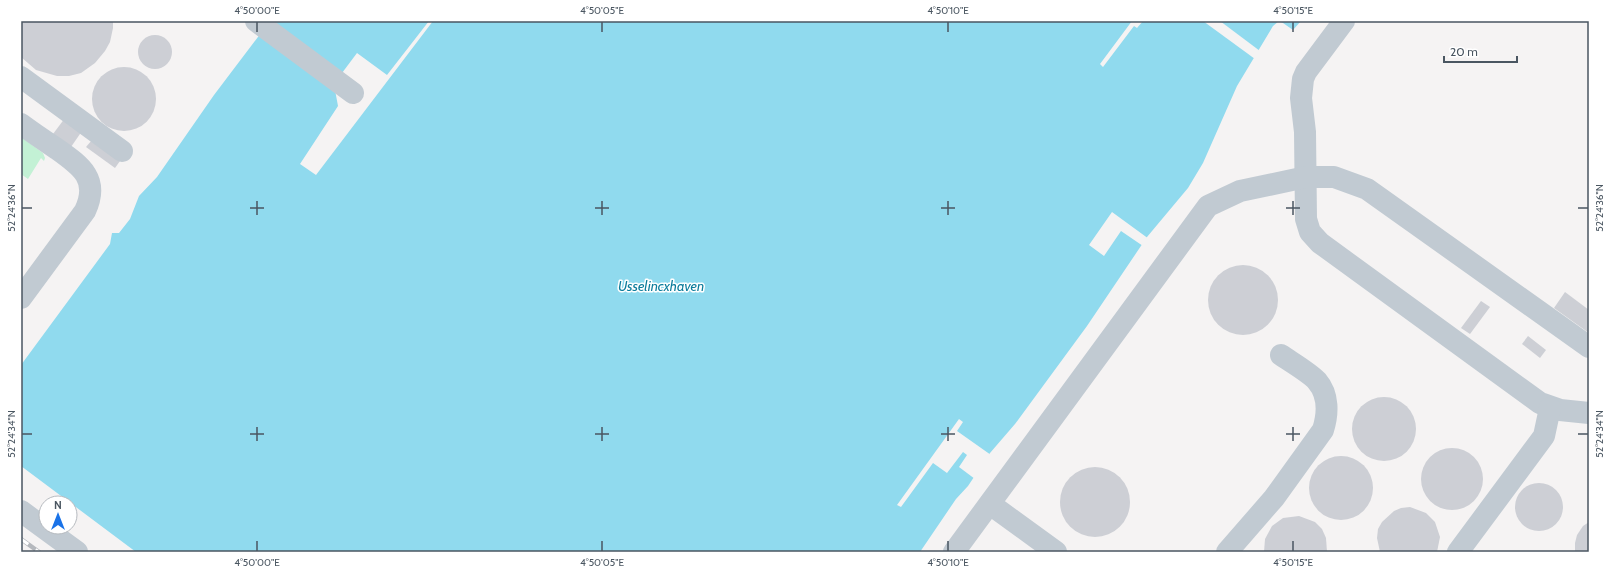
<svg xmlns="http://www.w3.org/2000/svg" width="1610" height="573" font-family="Cabin,sans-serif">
<rect width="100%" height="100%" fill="#f5f3f3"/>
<polygon fill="#c3f1d5" points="21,137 43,153 45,158 44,161 41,158 28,179 21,174"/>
<polygon fill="#90daee" points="270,21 1301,21 1293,30 1283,23 1279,21 1273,26 1237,86 1203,163 1188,188 1147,237 1087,326 1015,424 990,453 968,486 956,499 920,552 136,552 21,466 21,365 110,244 112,233 119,233 130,219 139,196 157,177 214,95"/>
<g fill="#f5f3f3">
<polygon points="429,21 433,21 316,175 300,164 338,106 335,90 342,73 357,53 387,75"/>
<polygon points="1132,21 1143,21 1137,28 1134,26 1103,67 1100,64"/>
<polygon points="1203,21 1220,21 1260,51 1255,59"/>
<polygon points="1112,212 1149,239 1143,246 1121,231 1104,256 1089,245"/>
<polygon points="959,419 963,422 957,431 991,455 975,479 959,467 967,455 963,452 947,473 933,463 901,507 897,505"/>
</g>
<g fill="#cdcfd5">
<polygon points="21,21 113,21 113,28 110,42 105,51 95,63 81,73 69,76 57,76 36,70 21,57"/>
<circle cx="155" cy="52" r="17"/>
<circle cx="124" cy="99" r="32"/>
<polygon points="65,118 82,131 71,147 53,134"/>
<polygon points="92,140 120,161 115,168 86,147"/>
<circle cx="1243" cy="300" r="35"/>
<polygon points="1565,292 1589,310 1589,333 1554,308"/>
<polygon points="1481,301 1490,307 1470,334 1461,328"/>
<polygon points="1528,336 1546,350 1540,358 1522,344"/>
<circle cx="1384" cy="429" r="32"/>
<circle cx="1452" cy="479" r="31"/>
<circle cx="1341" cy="488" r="32"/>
<circle cx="1095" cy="502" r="35"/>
<circle cx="1539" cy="507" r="24"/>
<polygon points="1410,507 1426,513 1435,522 1440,537 1437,552 1380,552 1377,538 1378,529 1382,522 1394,511 1401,508"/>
<polygon points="1299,516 1315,522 1322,529 1326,538 1327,552 1264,552 1265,539 1272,526 1283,518"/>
<polygon points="1589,522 1589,552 1575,552 1575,543 1577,535 1583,526"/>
</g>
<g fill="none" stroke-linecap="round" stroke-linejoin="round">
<g stroke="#c1cad2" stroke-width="22">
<polyline points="256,21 353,93"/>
<polyline points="1344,21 1306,72 1303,79 1301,98 1305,132 1306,219 1310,232 1320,243 1540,403 1560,410 1589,413"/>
<polyline points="21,77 122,151"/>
<path d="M21 124C33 133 45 141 57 149 81 166 100 179 85 211L21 298"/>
<polyline points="990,504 1056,552"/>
<polyline points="21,511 77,552"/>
<polyline points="954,552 1208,206 1240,191 1306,177 1334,177 1367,189 1589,347"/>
<path d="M1227 552 1274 498 1323 430C1328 414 1329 395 1317 381 1310 373 1291 362 1281 355"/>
<polyline points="1458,552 1544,436 1550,408"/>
</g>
<defs>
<polyline id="rail" points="21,539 39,552"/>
</defs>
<use href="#rail" stroke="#b5b8bd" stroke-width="4.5"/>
<use href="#rail" stroke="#fff" stroke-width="3" stroke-dasharray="9" stroke-linecap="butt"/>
</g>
<path fill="none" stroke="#4a5661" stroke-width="1.5" d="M257 22V32M602 22V32M948 22V32M1293 22V32M257 201V215M602 201V215M948 201V215M1293 201V215M22 208H32M250 208H264M595 208H609M941 208H955M1286 208H1300M1578 208H1588M257 427V441M602 427V441M948 427V441M1293 427V441M22 434H32M250 434H264M595 434H609M941 434H955M1286 434H1300M1578 434H1588M257 541V551M602 541V551M948 541V551M1293 541V551"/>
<g text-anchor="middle" stroke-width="3" stroke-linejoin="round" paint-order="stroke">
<g font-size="14" font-style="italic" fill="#0c7c9b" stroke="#fff">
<text x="661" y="291">Usselincxhaven</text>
</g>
</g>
<rect width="1610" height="573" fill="none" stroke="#ffffff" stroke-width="44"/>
<g transform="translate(58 515)"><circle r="19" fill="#ffffff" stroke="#b7bbc0"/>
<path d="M0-3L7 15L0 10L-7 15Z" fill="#1a73e8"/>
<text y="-6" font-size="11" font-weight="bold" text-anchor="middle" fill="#4a5661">N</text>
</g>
<path d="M1444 56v6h73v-6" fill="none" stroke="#4a5661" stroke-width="2"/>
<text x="1450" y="56" font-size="12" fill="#4a5661" stroke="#ffffff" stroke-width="3" paint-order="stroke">20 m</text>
<rect x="22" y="22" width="1566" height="529" fill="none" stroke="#4a5661" stroke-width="1.5"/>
<g font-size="10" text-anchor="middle" fill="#4a5661">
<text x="257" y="14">4°50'00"E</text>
<text x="602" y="14">4°50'05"E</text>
<text x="948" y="14">4°50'10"E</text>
<text x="1293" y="14">4°50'15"E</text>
<text transform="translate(11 208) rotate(-90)" y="4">52°24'36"N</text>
<text transform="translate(1599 208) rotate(-90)" y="4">52°24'36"N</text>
<text transform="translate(11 434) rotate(-90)" y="4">52°24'34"N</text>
<text transform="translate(1599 434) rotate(-90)" y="4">52°24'34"N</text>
<text x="257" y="566">4°50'00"E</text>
<text x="602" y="566">4°50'05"E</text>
<text x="948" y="566">4°50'10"E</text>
<text x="1293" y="566">4°50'15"E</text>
</g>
</svg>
